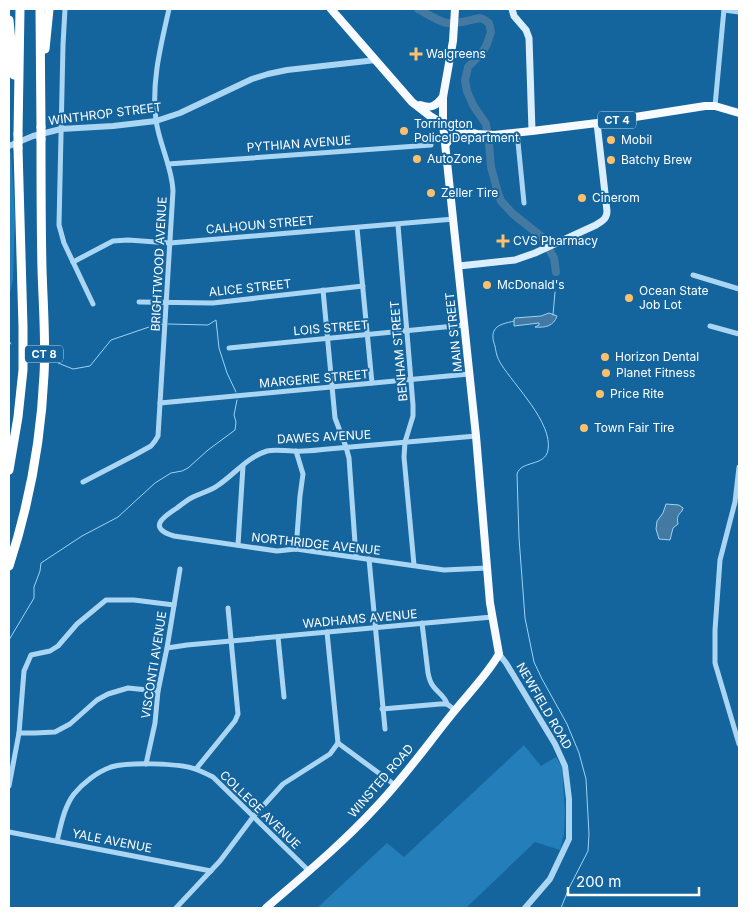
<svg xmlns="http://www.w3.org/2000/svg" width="748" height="917" font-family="Inter,sans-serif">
<rect width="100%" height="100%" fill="#14649d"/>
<g fill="#237eba">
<polygon points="11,152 15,218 13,280 9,297 9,154"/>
<polygon points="524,745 541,766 556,757 562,767 565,812 564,834 560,850 535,842 466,908 317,908 387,843 404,857"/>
</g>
<g fill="#447aa2" stroke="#9dd3f6">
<path d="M549 313 557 316C554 326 545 328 535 327L539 325V323L514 326V319L515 318 541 316Z"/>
<path d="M666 504 679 505 683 508 682 511C677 516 677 518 678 524L673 528 670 540 659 539 656 529 657 521 663 513Z"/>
</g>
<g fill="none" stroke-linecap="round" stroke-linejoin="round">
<g stroke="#9dd3f6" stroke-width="1">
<polyline points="553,315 555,292"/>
<path d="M514 321C507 323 497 324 494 331 492 335 493 341 495 346 496 352 497 358 501 364 514 385 553 423 548 450 545 467 521 460 517 474L519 538 525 618 534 662 542 679 567 724 579 753 586 779 589 834 588 851 569 888 561 908"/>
<polyline points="168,324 208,325 216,320 219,348 227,373 236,392"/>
<polyline points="9,341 11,344"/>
<polyline points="58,363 73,369 90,366 111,340 152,326 164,324"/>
<polyline points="9,640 34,598 34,587 40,571 41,563 82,536 118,517 155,483 171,473 182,471 188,468 208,450 235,430 236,422 234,415 237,400"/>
</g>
<path stroke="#447aa2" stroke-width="8" d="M418 9C426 13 437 21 447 23 458 24 469 20 480 18L483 19 489 23 491 32 487 44 482 53 468 67 467 72 465 80 467 91 473 105 486 124 489 144 491 167 498 193 501 201 513 214 542 237 554 258 556 272"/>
<g stroke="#abd6f3" stroke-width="5">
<polyline points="65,9 63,45 59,225 64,243 93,304"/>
<polyline points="724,10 739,12"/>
<polyline points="715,106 724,9"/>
<polyline points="517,132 524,203"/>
<polyline points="168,164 431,145"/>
<polyline points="398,225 413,405 413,416 405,442 404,457 414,565"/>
<polyline points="357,228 372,383"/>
<polyline points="73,262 113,241 128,240 170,243 454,219"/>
<polyline points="693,275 739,289"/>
<polyline points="323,290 335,418 346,447 349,458 356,557"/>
<polyline points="139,302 213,303 363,286"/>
<polyline points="710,326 739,334"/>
<polyline points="229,348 465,325"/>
<polyline points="160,403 469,374"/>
<path d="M476 436C427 440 377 445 328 449 317 450 305 452 293 451 285 451 275 449 267 451 247 457 234 475 217 486 210 491 201 493 193 497 187 500 182 504 177 508 163 517 147 528 174 536L277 551 296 549 444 570 487 568"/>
<polyline points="296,451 303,474 300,496 296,549"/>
<polyline points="739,467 735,502 720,560 715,630 715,663 739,744"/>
<path d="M83 482 133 456 151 446 155 441 158 436 173 191C172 166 159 144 156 120 151 82 161 45 169 9"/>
<polyline points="238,545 243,466"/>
<polyline points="369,559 385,729"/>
<path d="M422 623 428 673C429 678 430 682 433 686 438 693 445 696 447 704L455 710"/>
<polyline points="327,632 338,743"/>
<polyline points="278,637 284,697"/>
<polyline points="167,648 187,645 492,617"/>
<polyline points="382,709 440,704 447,704"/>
<polyline points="19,733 35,733 55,732 70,724 97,700 108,694 128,688 158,691"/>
<polyline points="338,743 395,785"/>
<polyline points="146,764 155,723 158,691 167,648 180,569"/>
<polyline points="196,769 235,721 238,714 228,608"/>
<polyline points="9,786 19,733 24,671 31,655 50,651 58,646 77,624 106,600 134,600 174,605"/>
<polyline points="9,832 211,871"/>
<path d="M57 841C61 825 64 807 74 794 83 783 97 772 111 767 128 762 178 763 195 769 201 771 207 774 213 777L309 871"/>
<polyline points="176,908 220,861 253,817 283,784 330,754 338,743"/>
</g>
<g stroke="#abd6f3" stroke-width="6">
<polyline points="9,146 33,136 61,129 113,126 156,121 180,113 252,79 268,74 287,70 376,60"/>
<polyline points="499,654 506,663 555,744 565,766 569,799 569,839 550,879 525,908"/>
</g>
<g stroke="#daeefd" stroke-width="7">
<polyline points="512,9 514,16 526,30 529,38 532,131"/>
<path d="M459 266 515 260 535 253 596 225C602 221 607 219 607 211L597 123"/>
</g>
<g stroke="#f7fbff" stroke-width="8">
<polyline points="331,9 412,102 430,116 443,124 463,131 477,134 494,135 532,131 597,123 705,106 715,106 739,113"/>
<path d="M420 105C431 109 436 106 443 97"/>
<polyline points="446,144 450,139 463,131"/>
<path d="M266 908C303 876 342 844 375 808 403 779 427 745 452 714 467 695 487 675 499 654L490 603 476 436 443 124V97L453 41 455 9"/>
</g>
<g stroke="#fff" stroke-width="9">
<polyline points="40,9 41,127"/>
<polyline points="9,20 14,75"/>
<polyline points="45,49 49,9"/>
<polyline points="18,134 20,9"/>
<polyline points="9,470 18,417 23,370 23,327 18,148"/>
<path d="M9 566C29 505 41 440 44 375 46 340 43 304 42 269 41 225 41 182 41 139"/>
</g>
<g stroke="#fff" stroke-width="9">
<polyline points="18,134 18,148"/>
<polyline points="41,139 41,127"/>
</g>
</g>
<g fill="#ffc06d" stroke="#14649d" stroke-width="2">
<path d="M413.5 46.5h5v5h5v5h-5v5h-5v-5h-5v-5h5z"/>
<circle cx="404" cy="131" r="5"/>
<circle cx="611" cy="140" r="5"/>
<circle cx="417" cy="159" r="5"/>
<circle cx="611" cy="160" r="5"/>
<circle cx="431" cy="193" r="5"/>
<circle cx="582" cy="198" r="5"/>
<path d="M500.5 233.5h5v5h5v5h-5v5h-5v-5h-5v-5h5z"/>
<circle cx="487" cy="285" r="5"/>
<circle cx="629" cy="298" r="5"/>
<circle cx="605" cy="357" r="5"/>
<circle cx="606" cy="373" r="5"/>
<circle cx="600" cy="394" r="5"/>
<circle cx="584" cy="428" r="5"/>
</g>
<g text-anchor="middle" stroke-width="4" stroke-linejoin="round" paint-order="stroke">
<g fill="#14649d" stroke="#b8d0e2" stroke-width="1">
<rect x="598" y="111.5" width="38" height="17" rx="4"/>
<rect x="25" y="345.5" width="38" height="17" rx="4"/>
</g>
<g font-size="11" font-weight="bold" fill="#fff">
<text x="617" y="124">CT 4</text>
<text x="44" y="358">CT 8</text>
</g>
<g font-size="12" fill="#fff" stroke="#14649d" text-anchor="start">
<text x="426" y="58">Walgreens</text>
<text x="414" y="128">Torrington<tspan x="414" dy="14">Police Department</tspan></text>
<text x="621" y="144">Mobil</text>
<text x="427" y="163">AutoZone</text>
<text x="621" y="164">Batchy Brew</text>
<text x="441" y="197">Zeller Tire</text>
<text x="592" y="202">Cinerom</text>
<text x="513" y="245">CVS Pharmacy</text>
<text x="497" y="289">McDonald's</text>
<text x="639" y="295">Ocean State<tspan x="639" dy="14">Job Lot</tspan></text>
<text x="615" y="361">Horizon Dental</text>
<text x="616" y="377">Planet Fitness</text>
<text x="610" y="398">Price Rite</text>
<text x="594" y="432">Town Fair Tire</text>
</g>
<g font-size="12" fill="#fff" stroke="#14649d">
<text transform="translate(105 114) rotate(-7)" y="4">WINTHROP STREET</text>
<text transform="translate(299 144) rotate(-4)" y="4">PYTHIAN AVENUE</text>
<text transform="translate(260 225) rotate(-5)" y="4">CALHOUN STREET</text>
<text transform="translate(159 264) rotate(-87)" y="4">BRIGHTWOOD AVENUE</text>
<text transform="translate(250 288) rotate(-6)" y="4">ALICE STREET</text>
<text transform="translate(331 328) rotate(-5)" y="4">LOIS STREET</text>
<text transform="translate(454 332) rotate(-96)" y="4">MAIN STREET</text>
<text transform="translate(399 351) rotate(-95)" y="4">BENHAM STREET</text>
<text transform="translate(314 379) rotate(-5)" y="4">MARGERIE STREET</text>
<text transform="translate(324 437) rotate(-3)" y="4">DAWES AVENUE</text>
<text transform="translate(316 544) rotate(6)" y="4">NORTHRIDGE AVENUE</text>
<text transform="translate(360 619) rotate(-5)" y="4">WADHAMS AVENUE</text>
<text transform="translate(154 665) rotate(-81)" y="4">VISCONTI AVENUE</text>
<text transform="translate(544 706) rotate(60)" y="4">NEWFIELD ROAD</text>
<text transform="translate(381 781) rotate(-49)" y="4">WINSTED ROAD</text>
<text transform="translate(260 810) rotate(44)" y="4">COLLEGE AVENUE</text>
<text transform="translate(112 841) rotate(11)" y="4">YALE AVENUE</text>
</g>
</g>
<rect width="748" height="917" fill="none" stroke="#ffffff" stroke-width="20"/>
<path d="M568 887v8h131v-8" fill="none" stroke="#ffffff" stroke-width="2.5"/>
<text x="576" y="887" font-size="15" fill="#ffffff" stroke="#14649d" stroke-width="4" paint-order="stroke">200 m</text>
</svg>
